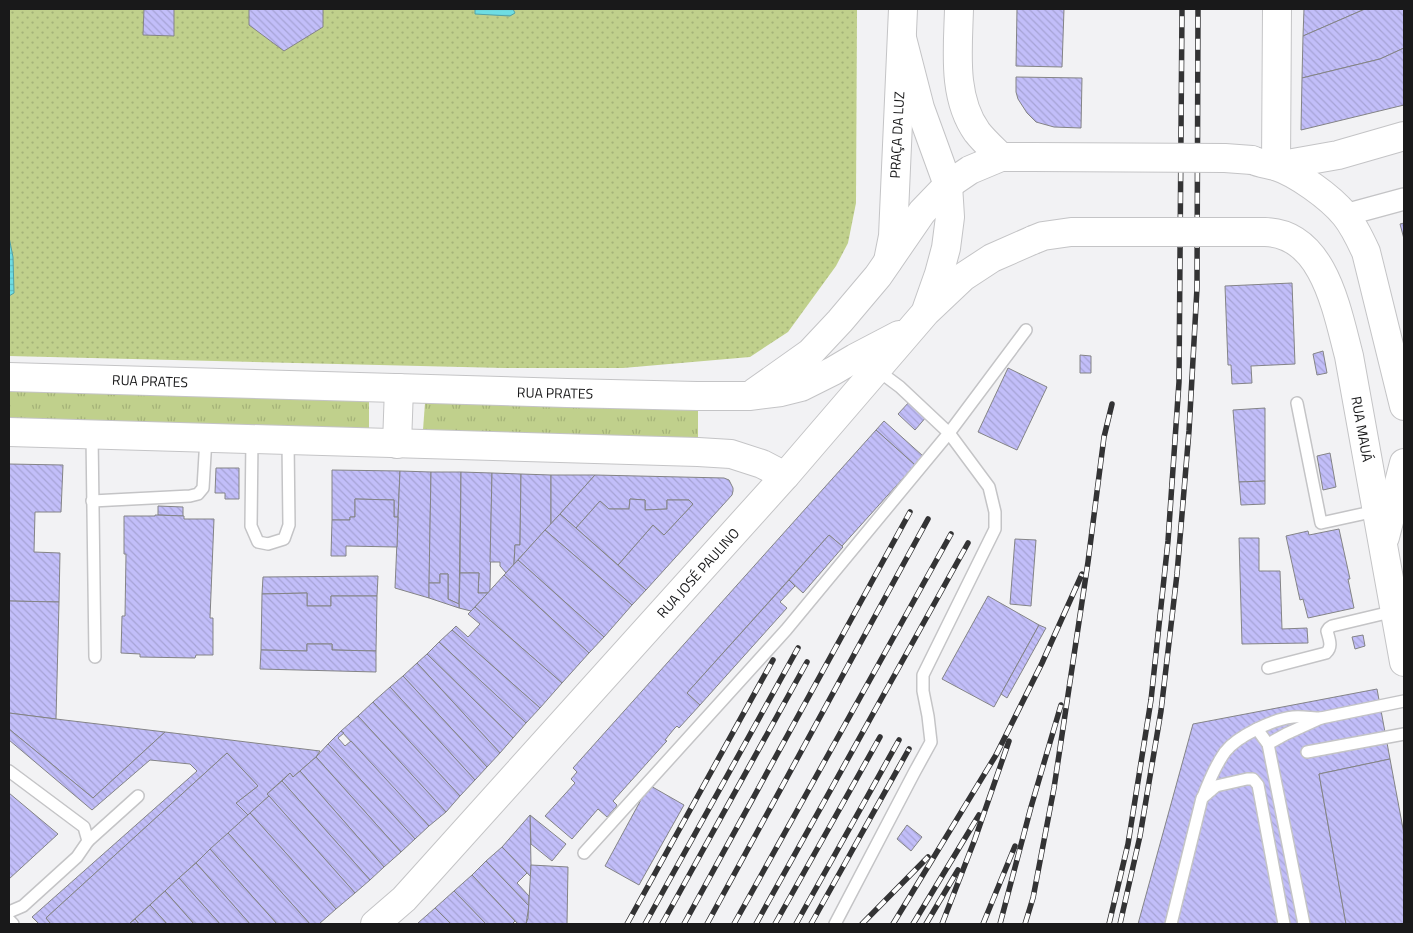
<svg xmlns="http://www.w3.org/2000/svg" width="1413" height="933" font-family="'Titillium Web',sans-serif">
<defs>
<pattern id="grass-tufts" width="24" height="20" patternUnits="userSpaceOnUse" patternTransform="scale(1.25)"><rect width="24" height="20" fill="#c0d08c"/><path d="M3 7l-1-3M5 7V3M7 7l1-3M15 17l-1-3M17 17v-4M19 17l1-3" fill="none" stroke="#a4b278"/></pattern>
<pattern id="park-dots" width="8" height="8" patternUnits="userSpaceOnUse" patternTransform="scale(1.25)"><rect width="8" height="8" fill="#c0d08c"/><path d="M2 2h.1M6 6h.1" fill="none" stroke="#a4b278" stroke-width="1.8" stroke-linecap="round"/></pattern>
<pattern id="water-rules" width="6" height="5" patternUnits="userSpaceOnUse" patternTransform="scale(1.25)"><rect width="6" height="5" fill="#6edde3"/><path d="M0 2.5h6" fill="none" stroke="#5fbdc2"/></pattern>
<pattern id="building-back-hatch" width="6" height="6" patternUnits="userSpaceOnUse" patternTransform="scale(1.25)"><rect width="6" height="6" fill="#c2bef9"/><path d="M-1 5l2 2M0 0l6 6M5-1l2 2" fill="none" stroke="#a6a3d5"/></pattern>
</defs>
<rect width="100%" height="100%" fill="#f2f2f4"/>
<g fill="url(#grass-tufts)">
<polygon points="9,391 369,401 369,429 9,419"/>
<polygon points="425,403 698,410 698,438 423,430"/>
</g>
<polygon fill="url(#park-dots)" points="9,9 857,9 856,203 848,243 836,266 788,332 750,357 623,368 504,368 9,356"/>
<g fill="url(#water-rules)" stroke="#54a2a7">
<polygon points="475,9 513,9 515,13 510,16 475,14"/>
<polygon points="9,237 13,257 14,293 9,296"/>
</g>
<g fill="url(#building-back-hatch)" stroke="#848486">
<polygon points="144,9 174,9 174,36 143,35"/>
<polygon points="249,9 323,9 323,27 284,51 249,25"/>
<polygon points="1017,9 1064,9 1062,67 1016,66"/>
<polygon points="1304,9 1365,9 1303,36"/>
<polygon points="1365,9 1404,9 1404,48 1380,59 1302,78 1303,36"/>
<polygon points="1404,48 1404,105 1301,130 1302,78 1380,59"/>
<polygon points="1016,77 1082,78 1081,128 1054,127 1036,122 1027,113 1018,99 1016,92"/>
<polygon points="1404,223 1404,239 1400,224"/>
<polygon points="1292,283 1295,364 1251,366 1252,383 1232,384 1231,365 1228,365 1225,286"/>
<polygon points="1323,351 1327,373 1317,375 1313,354"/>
<polygon points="1080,355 1091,356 1091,373 1080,373"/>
<polygon points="1008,368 1047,387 1017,450 978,432"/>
<polygon points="910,401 927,416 915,430 898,414"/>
<polygon points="1265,408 1265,481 1239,482 1233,410"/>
<polygon points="884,421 923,456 915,465 876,430"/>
<polygon points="876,430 915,465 842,546 829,535 687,693 700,705 679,728 677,726 674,729 665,740 667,741 665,743 613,801 617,805 616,807 607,817 598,809 572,839 545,816 575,783 571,779 577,772 573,768"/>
<polygon points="1330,453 1336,487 1323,490 1317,456"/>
<polygon points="9,464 63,465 61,512 35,512 34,552 60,553 59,602 9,601"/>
<polygon points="216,468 239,468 239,499 225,499 225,493 215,493"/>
<polygon points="332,470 400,471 398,517 394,517 394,500 355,499 355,517 350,517 350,520 332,520"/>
<polygon points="400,471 431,472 429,598 395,588"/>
<polygon points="431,472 461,472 459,604 448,599 448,574 440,574 440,583 429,583"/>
<polygon points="461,472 492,473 490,591 488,593 478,593 479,573 460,573"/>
<polygon points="492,473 521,474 520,545 515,545 514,564 506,573 500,566 500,562 490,562"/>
<polygon points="521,474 551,475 551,524 514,564 515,545 520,545"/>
<polygon points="551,475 595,475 551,524"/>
<polygon points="595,475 724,478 729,480 733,488 733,491 732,495 646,590 618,565 653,525 664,535 693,504 689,500 667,500 667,509 645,510 645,500 630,499 629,509 609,509 600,501 576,528 560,514"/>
<polygon points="1265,481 1265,504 1241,505 1239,482"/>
<polygon points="355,499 394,500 394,517 398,517 397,547 346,546 346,556 331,556 332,520 350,520 350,517 355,517"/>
<polygon points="630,499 645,500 645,510 667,509 667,500 689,500 693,504 664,535 653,525 618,565 576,528 600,501 609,509 629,509"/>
<polygon points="158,506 183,507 183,516 158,515"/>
<polygon points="560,514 646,590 632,605 545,530"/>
<polygon points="155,515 184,516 184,519 214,519 210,618 213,618 213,655 196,655 195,658 140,657 140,654 121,653 122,616 125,616 126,554 124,554 124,516 155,516"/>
<polygon points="1339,529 1350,579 1348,579 1354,608 1308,618 1303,599 1300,600 1286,536 1308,531 1309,535"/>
<polygon points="545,530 632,605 604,637 518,560"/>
<polygon points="829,535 843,547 803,593 789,580"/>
<polygon points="1239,538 1259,538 1259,571 1280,571 1282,629 1307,628 1308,643 1242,644"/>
<polygon points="1015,539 1036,540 1031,606 1010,604"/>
<polygon points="518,560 604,637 589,653 504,575"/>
<polygon points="460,573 479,573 478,593 488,593 471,611 459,608"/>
<polygon points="440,574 448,574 448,599 459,604 459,608 429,598 429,583 440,583"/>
<polygon points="504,575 589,653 562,683 475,607"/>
<polygon points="378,576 377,596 331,596 331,606 307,606 307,593 262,594 263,577"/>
<polygon points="789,580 795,586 780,602 787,608 700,705 687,693"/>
<polygon points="307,593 307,606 331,606 331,596 377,596 376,651 332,650 332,644 307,644 307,651 261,650 262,594"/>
<polygon points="988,596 1039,625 994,707 942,679"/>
<polygon points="9,601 59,602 56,719 9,713"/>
<polygon points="475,607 562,683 540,708 452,630 456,626 468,637 480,624 468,614"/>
<polygon points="1039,625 1046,628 1007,698 1001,694"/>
<polygon points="452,630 540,708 526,723 439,642"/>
<polygon points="1363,635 1365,646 1355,649 1352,637"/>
<polygon points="439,642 526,723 513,738 427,654"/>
<polygon points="307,644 332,644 332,650 376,651 376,672 260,669 261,650 307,651"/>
<polygon points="427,654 513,738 500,753 417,663"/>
<polygon points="417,663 500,753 487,767 403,676"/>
<polygon points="403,676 487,767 475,780 390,687"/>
<polygon points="390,687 475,780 460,796 373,702"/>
<polygon points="1377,689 1390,759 1319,774 1346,924 1138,924 1193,724"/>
<polygon points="373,702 460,796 446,812 358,716"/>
<polygon points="9,713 56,719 165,732 93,798 9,729"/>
<polygon points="358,716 446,812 429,826 341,731"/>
<polygon points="9,729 93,798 165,732 320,751 316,757 293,777 290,773 267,794 269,796 248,815 236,803 258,786 227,753 46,918 51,924 39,924 32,917 197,771 190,764 150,760 92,810 9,740"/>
<polygon points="341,731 344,733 338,738 345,746 351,741 429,826 415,839 328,744"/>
<polygon points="328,744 415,839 401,852 316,757"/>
<polygon points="227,753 258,786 236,803 248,815 129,924 51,924 46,918"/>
<polygon points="316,757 401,852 384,867 300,771"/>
<polygon points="1390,759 1404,834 1404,924 1346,924 1319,774"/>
<polygon points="300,771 384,867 370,880 282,781 290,773 293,777"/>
<polygon points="282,781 370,880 355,893 267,794"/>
<polygon points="649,785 684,805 639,885 605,866"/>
<polygon points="9,793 58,834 9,879"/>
<polygon points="269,796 355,893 336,909 250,813"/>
<polygon points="250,813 336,909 319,924 310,924 228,833"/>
<polygon points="530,815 566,844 552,861 531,844"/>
<polygon points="530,815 531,865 531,877 502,847"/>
<polygon points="907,825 922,837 911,851 897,839"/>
<polygon points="228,833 310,924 277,924 210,849"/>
<polygon points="502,847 527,873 517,883 529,896 529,906 486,861"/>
<polygon points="210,849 277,924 250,924 196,863"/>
<polygon points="486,861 529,906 526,924 518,924 472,875"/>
<polygon points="196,863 250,924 220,924 179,878"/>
<polygon points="531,865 568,867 567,924 526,924 528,918"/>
<polygon points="472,875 515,921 512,924 486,924 454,891"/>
<polygon points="179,878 220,924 194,924 165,891"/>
<polygon points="165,891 194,924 167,924 150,905"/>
<polygon points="454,891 486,924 451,924 435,908"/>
<polygon points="150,905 167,924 139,924 135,919"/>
<polygon points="435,908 451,924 419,924 418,923"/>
<polygon points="135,919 139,924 129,924"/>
</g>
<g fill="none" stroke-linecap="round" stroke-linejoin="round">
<defs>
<g id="service">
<polyline points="876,369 900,387 949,433 1026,330"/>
<polyline points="1297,403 1321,523 1376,511"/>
<polyline points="92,435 95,657"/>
<polyline points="252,439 251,526 258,542 268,544 284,539 289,525 288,441"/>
<polyline points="92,501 190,496 198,494 203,488 206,438"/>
<path d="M1268 668 1326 653C1333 647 1329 639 1327 631L1329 628 1332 626 1395 611"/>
<polyline points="1257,729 1268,744 1304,924"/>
<polyline points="1268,744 1286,734 1321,718 1404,701"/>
<polyline points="1307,752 1404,734"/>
<polyline points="9,771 84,827 88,841 77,857 23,906 9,912"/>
<path d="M1203 797C1209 781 1215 766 1225 752 1237 736 1274 719 1293 717 1302 716 1312 718 1321 718"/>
<polyline points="88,841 138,796"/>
<polyline points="584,853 786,630 949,433 989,487 995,512 995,529 923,675 923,691 928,716 931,742 914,773 835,924"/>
<polyline points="9,920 13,924"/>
<polyline points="1171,924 1202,798 1216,786 1247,779 1253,779 1258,785 1284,924"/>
</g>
<polyline id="minor" points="1345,215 1404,199"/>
<g id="tertiary">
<path d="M959 9C958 49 952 97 977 132 984 141 993 149 1001 157"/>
<polyline points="1276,166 1338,155 1404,136"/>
<polyline points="888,261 893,236 903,9"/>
<polyline points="375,924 404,899 785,476"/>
</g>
<g id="secondary">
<polyline points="902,38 920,108 948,185 950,217 946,248 939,274 927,308"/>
<path d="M1252 160C1259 163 1267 164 1275 166 1297 173 1330 197 1345 215 1354 226 1360 239 1366 252L1404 406"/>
<polyline points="1276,166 1277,9"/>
<path d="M1265 232C1324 233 1337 311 1349 356L1404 662"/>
<polyline points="9,377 567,393 697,396 749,396 781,392 801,387 833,371 855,358 899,335"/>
<polyline points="755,392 810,353 840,321 878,276 922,212 948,185 970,170 1001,157 1032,157"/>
<polyline points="9,432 698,452 731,454 762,464 785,476 926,312 963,277 992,258 1033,240"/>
<polyline points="397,444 399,388"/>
<polyline points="1385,537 1404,463"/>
</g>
</defs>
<use href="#service" stroke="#c4c4c6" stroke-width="14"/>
<use href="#minor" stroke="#c4c4c6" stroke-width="24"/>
<use href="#tertiary" stroke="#c4c4c6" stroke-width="30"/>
<use href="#secondary" stroke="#c4c4c6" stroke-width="30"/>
<use href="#service" stroke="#fff" stroke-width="11"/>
<use href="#minor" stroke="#fff" stroke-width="21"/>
<use href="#tertiary" stroke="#fff" stroke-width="28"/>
<use href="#secondary" stroke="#fff" stroke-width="28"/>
<defs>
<g id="rail">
<polyline points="627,924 773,660"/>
<polyline points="645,924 798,648"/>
<polyline points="662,924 807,662"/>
<polyline points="684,924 910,512"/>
<polyline points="707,924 928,519"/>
<polyline points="734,924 951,534"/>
<polyline points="756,924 968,543"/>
<polyline points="775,924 880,737"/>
<polyline points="796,924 899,740"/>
<polyline points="811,924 909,749"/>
<polyline points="862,924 928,857"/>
<polyline points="893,924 996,755 1042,663 1082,574"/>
<polyline points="913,924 979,815"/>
<polyline points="926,924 958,870"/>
<polyline points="942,924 975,839 1009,741"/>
<polyline points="983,924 1015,846"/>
<polyline points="1000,924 1031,807 1061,705"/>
<polyline points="1025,924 1033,898 1054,788 1088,562 1104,437 1112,404"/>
<polyline points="1109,924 1128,844 1151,700 1168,541 1179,382 1182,9"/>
<polyline points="1120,924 1140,836 1161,711 1177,574 1189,431 1197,288 1198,9"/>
</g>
</defs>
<use href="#rail" stroke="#333334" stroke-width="5.5"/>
<use href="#rail" stroke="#fff" stroke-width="4" stroke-dasharray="11" stroke-linecap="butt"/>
<defs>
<g id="secondary-bridge">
<polyline points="1032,157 1225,158 1252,160"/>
<polyline points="1033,240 1043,236 1071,232 1265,232"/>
</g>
</defs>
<use href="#secondary-bridge" stroke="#c4c4c6" stroke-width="30" stroke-linecap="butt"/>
<use href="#secondary-bridge" stroke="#fff" stroke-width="28"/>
</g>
<g text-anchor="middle" stroke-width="4" stroke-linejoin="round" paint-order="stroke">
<g font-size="14" fill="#19191a" stroke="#fff">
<text transform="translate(897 135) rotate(-87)" y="5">PRAÇA DA LUZ</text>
<text transform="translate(150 381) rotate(2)" y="5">RUA PRATES</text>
<text transform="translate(555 393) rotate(1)" y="5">RUA PRATES</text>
<text transform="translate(1362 429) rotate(80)" y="5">RUA MAUÁ</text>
<text transform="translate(698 573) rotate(-48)" y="5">RUA JOSÉ PAULINO</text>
</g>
</g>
<rect width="1413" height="933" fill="none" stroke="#19191a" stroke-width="20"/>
</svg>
